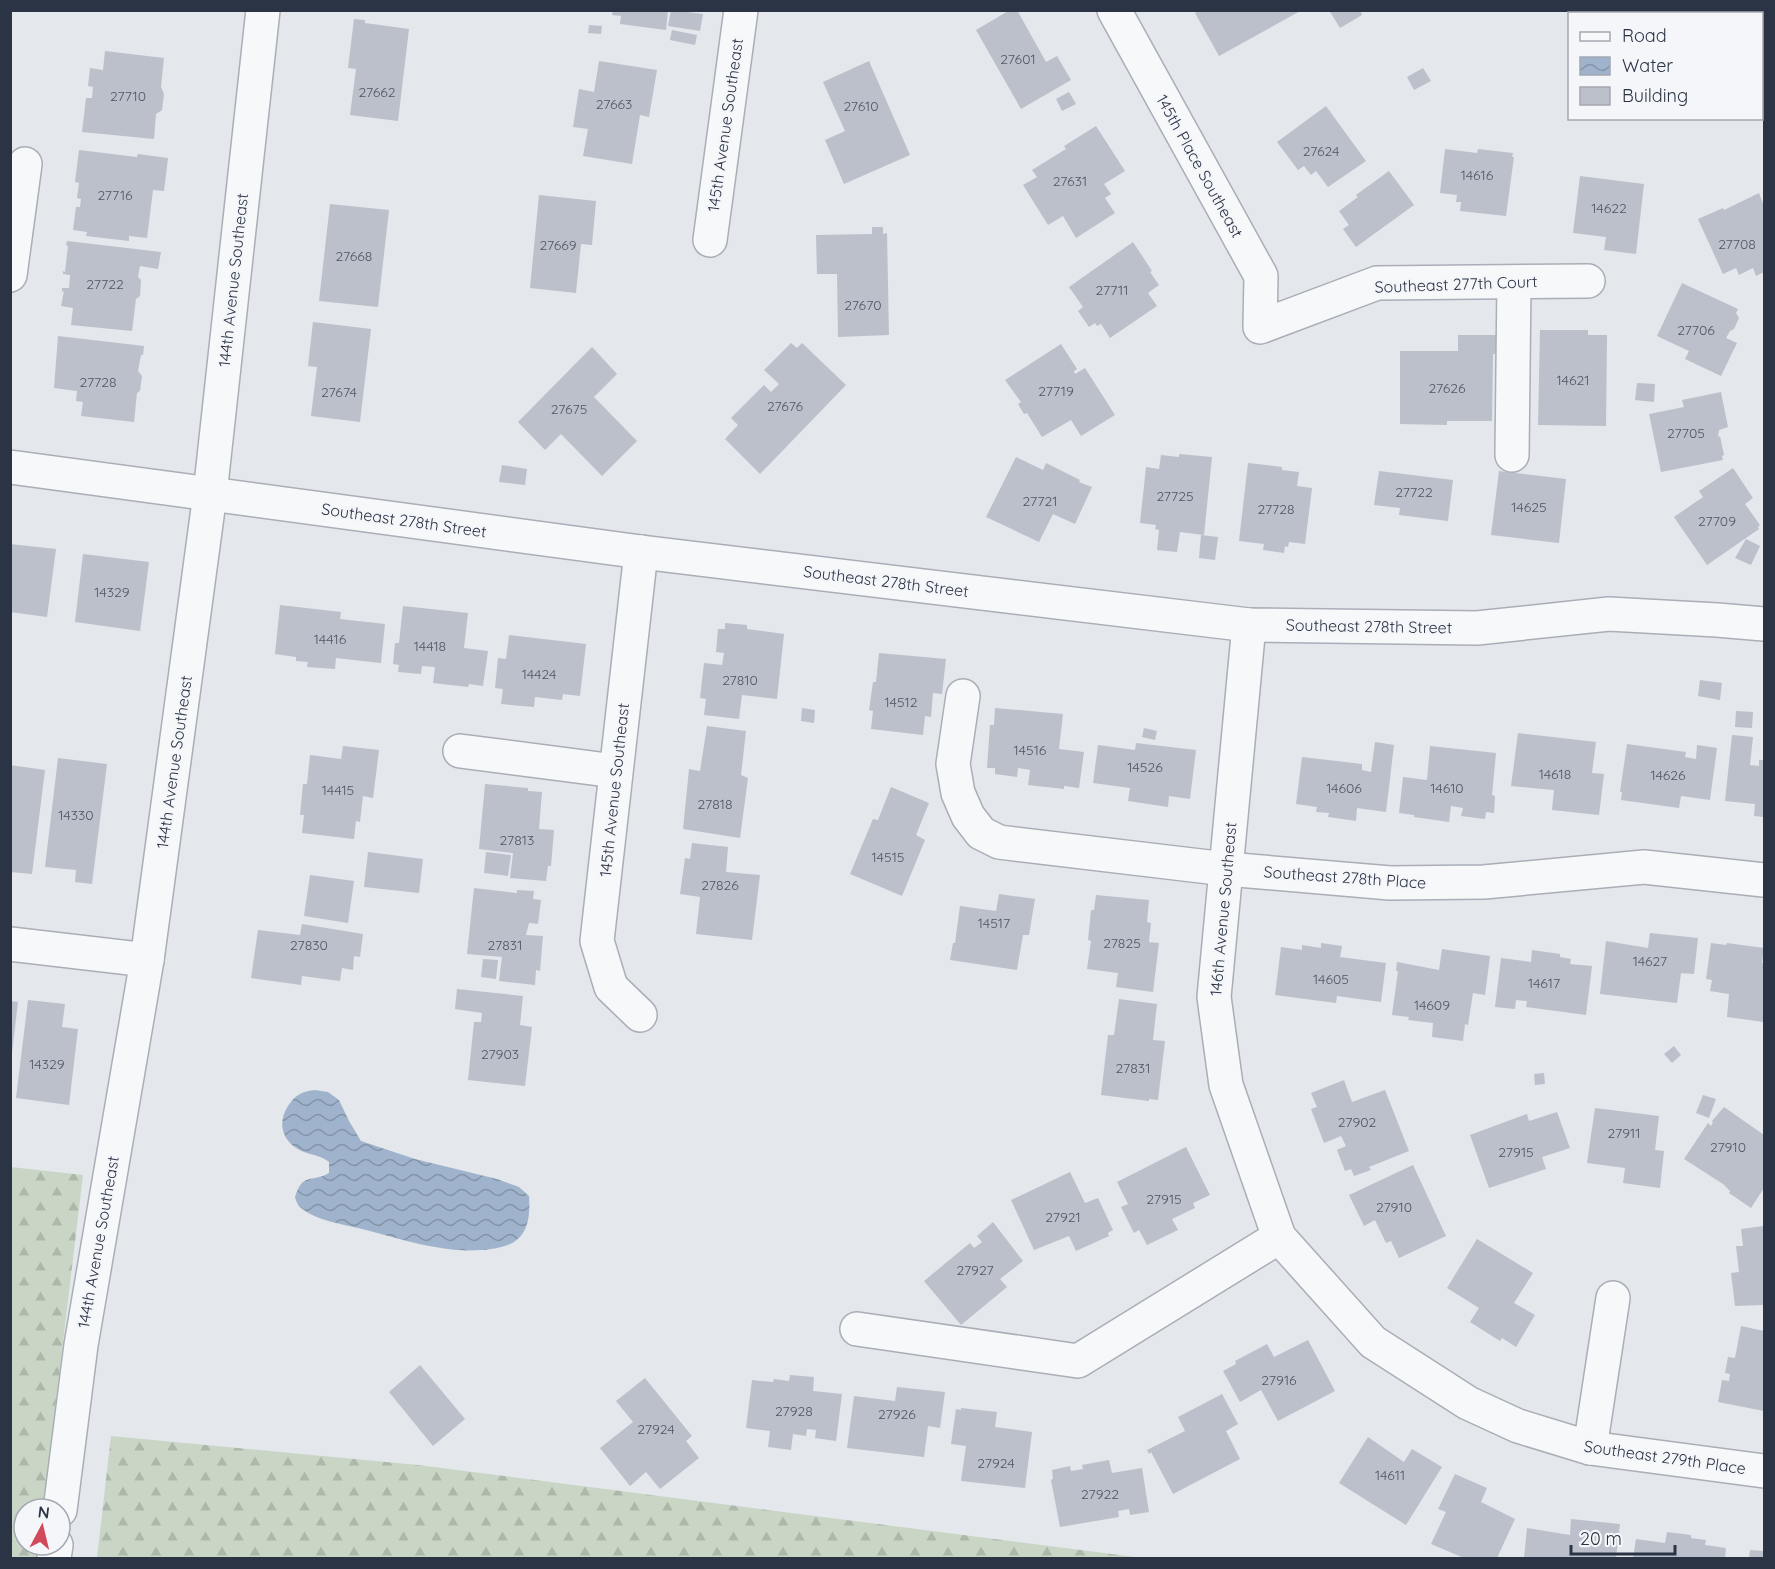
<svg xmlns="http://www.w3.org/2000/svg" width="1775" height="1569" font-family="Quicksand,sans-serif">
<defs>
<pattern id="forest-firs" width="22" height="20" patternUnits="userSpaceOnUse" patternTransform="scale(1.5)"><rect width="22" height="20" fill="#c9d6c5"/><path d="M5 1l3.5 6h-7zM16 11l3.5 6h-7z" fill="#adb8ab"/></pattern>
<pattern id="water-waves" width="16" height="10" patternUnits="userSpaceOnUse" patternTransform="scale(1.5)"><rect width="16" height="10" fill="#9fb4cc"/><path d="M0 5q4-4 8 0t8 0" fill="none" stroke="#8293a7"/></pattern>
</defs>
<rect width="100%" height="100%" fill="#e4e7ec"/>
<g fill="url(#forest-firs)">
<polygon points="11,1167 83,1175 43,1509 24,1509 24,1545 38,1545 37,1558 11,1558"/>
<polygon points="111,1436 418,1465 1143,1558 97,1558"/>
</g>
<path fill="url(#water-waves)" d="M315 1090 328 1092 339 1100 349 1121 361 1141 415 1159 497 1179 519 1187 529 1196C530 1211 530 1232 514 1242 499 1251 473 1251 456 1250 424 1247 393 1237 362 1229 342 1224 317 1221 301 1208 298 1206 296 1201 295 1197 303 1172 311 1183 329 1173V1162C321 1156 316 1156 307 1153 285 1146 275 1126 288 1106 295 1095 303 1091 315 1090Z"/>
<g fill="#bbc0ca">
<polygon points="613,10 668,10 666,30 620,24 621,16 612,15"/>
<polygon points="671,10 703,14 700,31 668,26"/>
<polygon points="1010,10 1017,10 1046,62 1057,56 1071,80 1021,109 976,30"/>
<polygon points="1200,10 1302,10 1219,56 1195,13"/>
<polygon points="1329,10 1360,10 1362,15 1340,28"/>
<polygon points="1586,10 1618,10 1626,13 1585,14"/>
<polygon points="354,19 365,20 365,23 409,29 398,121 350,115 356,69 348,68"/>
<polygon points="589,25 602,26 601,34 588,33"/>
<polygon points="672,30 697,35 695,45 670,40"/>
<polygon points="105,51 164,58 161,87 164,94 162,110 156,114 154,139 82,132 86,98 92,98 93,87 88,86 90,68 103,70"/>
<polygon points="599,61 657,70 649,117 640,115 632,164 583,156 588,129 573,127 579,89 594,92"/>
<polygon points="869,61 910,155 844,184 825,140 845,131 823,82"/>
<polygon points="1762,65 1764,65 1764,108 1762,109"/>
<polygon points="1423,68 1431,81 1414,90 1407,77"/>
<polygon points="1069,92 1076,104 1062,111 1056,99"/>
<polygon points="1326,106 1366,161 1328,187 1316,171 1311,175 1304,166 1298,170 1277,142"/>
<polygon points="1096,126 1125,171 1104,184 1111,194 1105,198 1115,213 1076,238 1063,216 1048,225 1023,185 1037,177 1032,170 1066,149 1064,146"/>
<polygon points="1445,149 1477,153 1478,149 1513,153 1512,157 1514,157 1506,216 1460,211 1461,202 1456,202 1457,195 1440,193"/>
<polygon points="79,150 137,157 138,154 168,158 164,191 153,190 147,238 129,236 129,241 86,236 87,232 73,230 76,207 80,207 81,199 77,198 79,183 75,182"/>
<polygon points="1389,171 1414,205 1356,247 1343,229 1349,225 1339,211 1358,197 1356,195"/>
<polygon points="1580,176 1644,184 1636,254 1604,250 1606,237 1573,233"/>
<polygon points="1759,193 1764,206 1764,272 1756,276 1753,268 1739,275 1736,268 1723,274 1698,219 1723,208 1724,210"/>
<polygon points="539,195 596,201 592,245 581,244 576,293 530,288"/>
<polygon points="330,204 389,210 378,307 319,301"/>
<polygon points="872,227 883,227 883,234 887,233 889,335 838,337 837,274 817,274 816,235 872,234"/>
<polygon points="67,241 161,252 158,269 140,266 138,277 141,280 140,296 136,299 132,331 71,325 73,308 61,306 64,291 62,292 62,288 69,288 70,275 63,274 63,271 65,272 68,246 66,245"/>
<polygon points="1133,242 1152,271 1150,272 1159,285 1148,293 1157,306 1110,338 1101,324 1097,326 1095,323 1089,327 1078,311 1083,307 1069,287"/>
<polygon points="1682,283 1738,309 1736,313 1739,318 1734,329 1730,331 1726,338 1737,343 1721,376 1685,359 1689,351 1657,336"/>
<polygon points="313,322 371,329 360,422 311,416 317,367 308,366"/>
<polygon points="1540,330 1588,330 1588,335 1607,335 1606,426 1538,425"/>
<polygon points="1458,335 1496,335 1496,354 1493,354 1492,421 1447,421 1447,425 1400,424 1400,351 1458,351"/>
<polygon points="58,336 144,346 143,355 141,355 138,371 142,376 140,391 137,393 134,422 81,416 83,402 76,401 77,391 54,388"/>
<polygon points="791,343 797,348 802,343 846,385 760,474 725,439 738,425 731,418 764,385 771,392 779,384 764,370"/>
<polygon points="1061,344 1077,369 1074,371 1075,374 1085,368 1115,415 1081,436 1071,420 1042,437 1027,413 1024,414 1018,404 1021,402 1005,380"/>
<polygon points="592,347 617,374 594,397 637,441 602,476 561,434 545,450 518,422"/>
<polygon points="1637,383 1655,384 1654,402 1635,400"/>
<polygon points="1721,392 1728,427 1719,430 1718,437 1720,436 1724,455 1722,456 1723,460 1661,472 1649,414 1684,407 1682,400"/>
<polygon points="1179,454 1212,457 1204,535 1180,532 1177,552 1157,550 1159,530 1155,529 1156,525 1140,523 1146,467 1159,469 1161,455 1179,457"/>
<polygon points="1016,457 1043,470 1046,463 1080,480 1079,482 1092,487 1075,524 1053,514 1039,542 986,517"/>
<polygon points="1248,463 1282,467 1282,470 1299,472 1297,486 1312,488 1305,544 1289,542 1288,547 1285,546 1284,553 1263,550 1264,544 1239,541"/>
<polygon points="502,465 527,469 525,485 499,482"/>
<polygon points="1733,468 1753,498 1745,504 1760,525 1758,527 1759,529 1707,565 1674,517 1703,497 1699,491"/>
<polygon points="1379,471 1453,480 1448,521 1399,515 1400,508 1374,505"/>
<polygon points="1499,471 1566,479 1559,543 1491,535"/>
<polygon points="1201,535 1218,537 1215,560 1199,558"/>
<polygon points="1746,539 1760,546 1751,565 1735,558"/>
<polygon points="10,544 56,549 47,617 10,612"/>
<polygon points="83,554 149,562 140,631 75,622"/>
<polygon points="280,605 341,612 340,619 385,624 381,663 336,658 335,669 307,667 308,662 296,661 296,657 275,654"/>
<polygon points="403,606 468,613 464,648 488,651 483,686 469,684 468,687 433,683 435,667 422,666 421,674 398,672 399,665 393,664 395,643 399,643"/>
<polygon points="725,623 747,625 747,629 784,634 777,699 742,695 739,719 704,715 706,699 700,698 704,663 722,665 724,653 716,652 718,629 725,629"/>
<polygon points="509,635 586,644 580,696 563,694 562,700 535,697 534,707 501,704 503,689 495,688 498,658 506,659"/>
<polygon points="879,653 946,659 942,694 933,693 931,717 925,716 923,735 871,729 873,711 869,710 873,682 876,682"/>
<polygon points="1700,680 1722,683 1720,700 1698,696"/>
<polygon points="802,708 815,710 814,723 801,721"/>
<polygon points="995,708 1063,714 1059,749 1084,752 1079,788 1064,786 1064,789 1028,785 1030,770 1018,768 1017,777 995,774 995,768 987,768 990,725 994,725"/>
<polygon points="1736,711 1753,712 1752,728 1735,727"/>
<polygon points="707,726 746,731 741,775 748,778 740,838 683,829 689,769 700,771"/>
<polygon points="1144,728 1157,731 1155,740 1142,737"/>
<polygon points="1518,733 1596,742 1592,773 1604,774 1599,815 1552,810 1554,790 1511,786"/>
<polygon points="1732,735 1753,737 1750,765 1759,766 1759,760 1764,760 1764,817 1754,816 1755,804 1725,801"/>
<polygon points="1375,742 1394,745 1386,812 1357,808 1356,821 1328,817 1329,813 1316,812 1317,807 1296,804 1302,757 1362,764 1362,770 1371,772"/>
<polygon points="1136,743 1196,750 1190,799 1169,796 1168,807 1128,801 1130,788 1093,783 1098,745 1135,750"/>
<polygon points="1627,744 1686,752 1685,757 1696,759 1697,745 1717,748 1710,800 1681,796 1679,808 1621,800 1622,792 1620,792"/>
<polygon points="343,746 379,750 373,798 363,796 360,822 356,821 354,839 302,833 304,815 300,815 303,784 307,784 310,755 341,759"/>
<polygon points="1430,746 1496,753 1492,795 1495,796 1494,813 1486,812 1485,819 1461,816 1463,808 1451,806 1449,822 1414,817 1414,815 1399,813 1403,777 1427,780"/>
<polygon points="58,758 107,764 92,884 75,882 76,870 45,867"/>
<polygon points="10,765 45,770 32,874 10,872"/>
<polygon points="485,784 528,788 528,791 542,792 539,829 554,830 551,866 548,866 546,881 510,878 513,853 479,849"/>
<polygon points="891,787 929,803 916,835 925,840 902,896 850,874 873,819 878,820"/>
<polygon points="692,843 728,847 726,872 760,875 752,940 696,934 700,897 680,894 685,858 690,859"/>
<polygon points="368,852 423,859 419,893 364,887"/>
<polygon points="486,852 511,855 508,876 484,873"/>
<polygon points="310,875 354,881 348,923 304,916"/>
<polygon points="474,888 517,893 517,890 534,891 533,899 541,900 538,924 529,923 526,935 543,936 540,971 536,970 535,985 499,981 502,957 467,954"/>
<polygon points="999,894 1035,899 1029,935 1023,935 1017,970 950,960 953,943 955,943 960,906 996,911"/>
<polygon points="1096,895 1149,900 1147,922 1151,923 1149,942 1159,943 1153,992 1116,987 1118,973 1087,969 1091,941 1088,940 1091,910 1094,910"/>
<polygon points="302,924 363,934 360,957 354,956 353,970 342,968 340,981 302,976 301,985 251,978 258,930 300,935"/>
<polygon points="1650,933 1698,938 1694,974 1681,973 1677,1003 1600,994 1606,941 1648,948"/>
<polygon points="1321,943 1342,946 1340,957 1386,963 1381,1002 1337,996 1336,1003 1275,995 1281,947 1302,950 1302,945 1321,948"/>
<polygon points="1711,943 1726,945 1727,943 1764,948 1762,963 1764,963 1764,1022 1727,1017 1729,994 1710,991 1712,980 1706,979"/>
<polygon points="1442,949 1490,956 1485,995 1473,993 1468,1025 1465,1024 1463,1041 1432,1037 1433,1023 1408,1020 1409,1017 1392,1015 1398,971 1396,971 1397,962 1439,970"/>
<polygon points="1532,950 1560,954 1560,957 1571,959 1570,964 1592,966 1586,1015 1526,1007 1527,1001 1516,1000 1515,1009 1495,1007 1501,958 1531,962"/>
<polygon points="483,959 498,960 496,979 481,977"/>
<polygon points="457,989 523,996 520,1025 532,1027 525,1086 468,1080 474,1022 481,1022 482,1013 455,1009"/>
<polygon points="1119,999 1157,1004 1153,1040 1165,1041 1158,1100 1149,1099 1149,1101 1101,1095 1108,1035 1114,1035"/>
<polygon points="28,1000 65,1004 62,1027 78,1029 69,1105 16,1098"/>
<polygon points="10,1001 18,1002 12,1053 10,1053"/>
<polygon points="1674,1046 1681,1055 1672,1063 1664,1054"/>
<polygon points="1544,1073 1545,1084 1535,1085 1534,1074"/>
<polygon points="1344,1080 1352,1102 1385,1090 1409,1151 1369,1167 1371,1170 1354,1176 1351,1169 1345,1171 1337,1150 1346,1146 1341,1136 1324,1143 1311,1109 1317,1107 1311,1093"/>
<polygon points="1703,1095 1716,1099 1709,1118 1696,1113"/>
<polygon points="1724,1107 1764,1135 1764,1188 1751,1208 1729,1193 1730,1191 1723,1184 1684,1159 1708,1123 1711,1126 1713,1122 1712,1121"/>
<polygon points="1595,1108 1659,1116 1655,1150 1664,1151 1660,1188 1623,1183 1625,1168 1587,1163"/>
<polygon points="1557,1112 1570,1148 1542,1157 1546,1169 1489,1188 1470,1135 1527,1114 1529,1121"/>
<polygon points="1186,1147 1210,1195 1193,1203 1195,1208 1172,1219 1178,1230 1147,1245 1139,1230 1134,1233 1121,1207 1128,1204 1117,1182"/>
<polygon points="1413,1165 1446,1236 1399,1258 1391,1241 1386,1243 1375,1220 1364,1226 1349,1195"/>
<polygon points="1070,1172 1085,1203 1098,1198 1113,1230 1108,1233 1109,1236 1076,1251 1069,1236 1034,1250 1011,1200"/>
<polygon points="993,1222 1023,1261 1000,1279 1007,1287 961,1325 924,1281 970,1243 974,1248 982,1242 977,1236"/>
<polygon points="1764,1226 1764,1305 1735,1306 1731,1273 1739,1272 1736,1246 1743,1246 1741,1229"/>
<polygon points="1477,1239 1533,1273 1514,1303 1535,1315 1516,1347 1502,1338 1500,1341 1470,1322 1479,1308 1447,1288"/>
<polygon points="1741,1326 1764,1331 1764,1411 1718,1402 1722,1380 1729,1381 1730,1374 1725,1373 1728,1357 1735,1358"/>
<polygon points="1308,1340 1335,1391 1278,1421 1261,1390 1240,1402 1223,1371 1236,1364 1235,1361 1267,1344 1274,1357"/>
<polygon points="420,1365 465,1419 433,1446 389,1392"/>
<polygon points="790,1375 814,1377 813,1391 842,1394 836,1441 815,1438 816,1430 807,1429 806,1436 793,1434 791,1450 768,1447 770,1431 746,1428 752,1380 773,1382 774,1379 789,1381"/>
<polygon points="645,1378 692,1436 686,1441 699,1458 660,1489 646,1472 630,1486 600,1448 633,1422 616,1401"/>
<polygon points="897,1387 945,1392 940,1428 928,1426 924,1457 847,1448 854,1396 895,1401"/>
<polygon points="1222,1394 1238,1424 1226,1431 1240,1459 1173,1494 1151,1452 1149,1454 1147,1450 1185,1431 1178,1417"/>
<polygon points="961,1408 997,1412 995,1427 1032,1432 1025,1488 961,1481 966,1446 951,1444 956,1409 961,1410"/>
<polygon points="1368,1437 1404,1462 1412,1449 1442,1467 1406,1525 1339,1483"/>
<polygon points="1109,1460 1112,1473 1142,1468 1149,1512 1130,1515 1129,1509 1118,1511 1119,1517 1060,1527 1051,1480 1053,1479 1052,1470 1070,1466 1071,1471 1083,1469 1082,1465"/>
<polygon points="1455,1474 1487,1488 1481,1502 1515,1519 1497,1558 1464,1558 1431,1544 1446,1512 1438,1509"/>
<polygon points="1571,1519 1620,1524 1616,1558 1524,1558 1527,1528 1570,1535"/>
<polygon points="1667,1532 1691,1535 1691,1538 1706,1540 1705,1545 1726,1548 1725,1558 1633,1558 1636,1539 1665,1543"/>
<polygon points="1750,1550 1764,1551 1764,1558 1749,1558"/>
</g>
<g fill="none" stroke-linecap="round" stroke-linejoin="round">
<defs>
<g id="minor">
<polyline points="1114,10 1261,276 1260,327 1377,283 1588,281"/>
<polyline points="710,240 741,10"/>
<polyline points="10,275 25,164"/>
<polyline points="1512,455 1514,282"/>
<polyline points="10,467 641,552 1249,625 1477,628 1609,614 1717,620 1764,624"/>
<polyline points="1249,625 1214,997 1226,1085 1279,1237 1373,1342 1468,1403 1518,1426 1590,1448 1764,1471"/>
<polyline points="963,696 953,764 958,793 968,816 981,833 999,842 1226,869 1390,883 1484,882 1644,867 1764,880"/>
<polyline points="460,751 615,771"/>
<polyline points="10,944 147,960"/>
<polyline points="640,1015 611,987 597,941 641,552"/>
<polyline points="857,1329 1078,1361 1279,1237"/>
<polyline points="1590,1448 1613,1298"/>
<polyline points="60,1510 81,1345 147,960 210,494 263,10"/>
<polyline points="54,1558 56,1545"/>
</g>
</defs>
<use href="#minor" stroke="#a9aeb7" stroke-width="36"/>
<use href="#minor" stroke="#f7f8fa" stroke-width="33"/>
</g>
<g text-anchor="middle" stroke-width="4.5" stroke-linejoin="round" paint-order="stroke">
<g font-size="14" fill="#4f5766">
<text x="1018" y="64">27601</text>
<text x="377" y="97">27662</text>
<text x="128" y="101">27710</text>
<text x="614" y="109">27663</text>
<text x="861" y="111">27610</text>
<text x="1321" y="156">27624</text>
<text x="1477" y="180">14616</text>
<text x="1070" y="186">27631</text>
<text x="115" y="200">27716</text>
<text x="1609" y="213">14622</text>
<text x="1737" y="249">27708</text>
<text x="558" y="250">27669</text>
<text x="354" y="261">27668</text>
<text x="105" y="289">27722</text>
<text x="1112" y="295">27711</text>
<text x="863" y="310">27670</text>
<text x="1696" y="335">27706</text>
<text x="1573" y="385">14621</text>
<text x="98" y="387">27728</text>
<text x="1447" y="393">27626</text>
<text x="1056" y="396">27719</text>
<text x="339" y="397">27674</text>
<text x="785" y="411">27676</text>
<text x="569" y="414">27675</text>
<text x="1686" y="438">27705</text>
<text x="1414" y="497">27722</text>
<text x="1175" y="501">27725</text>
<text x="1040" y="506">27721</text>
<text x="1529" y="512">14625</text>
<text x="1276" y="514">27728</text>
<text x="1717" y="526">27709</text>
<text x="112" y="597">14329</text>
<text x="330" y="644">14416</text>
<text x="430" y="651">14418</text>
<text x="539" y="679">14424</text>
<text x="740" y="685">27810</text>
<text x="901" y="707">14512</text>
<text x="1030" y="755">14516</text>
<text x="1145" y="772">14526</text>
<text x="1555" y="779">14618</text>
<text x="1668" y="780">14626</text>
<text x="1344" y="793">14606</text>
<text x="1447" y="793">14610</text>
<text x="338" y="795">14415</text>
<text x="715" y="809">27818</text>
<text x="76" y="820">14330</text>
<text x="517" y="845">27813</text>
<text x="888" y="862">14515</text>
<text x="720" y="890">27826</text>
<text x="994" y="928">14517</text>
<text x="1122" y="948">27825</text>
<text x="309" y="950">27830</text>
<text x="505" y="950">27831</text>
<text x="1650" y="966">14627</text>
<text x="1331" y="984">14605</text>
<text x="1544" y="988">14617</text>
<text x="1432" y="1010">14609</text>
<text x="500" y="1059">27903</text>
<text x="47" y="1069">14329</text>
<text x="1133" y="1073">27831</text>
<text x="1357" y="1127">27902</text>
<text x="1624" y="1138">27911</text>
<text x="1728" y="1152">27910</text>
<text x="1516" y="1157">27915</text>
<text x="1164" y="1204">27915</text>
<text x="1394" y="1212">27910</text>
<text x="1063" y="1222">27921</text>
<text x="975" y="1275">27927</text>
<text x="1279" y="1385">27916</text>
<text x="794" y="1416">27928</text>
<text x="897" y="1419">27926</text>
<text x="656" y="1434">27924</text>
<text x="996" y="1468">27924</text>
<text x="1390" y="1480">14611</text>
<text x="1100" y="1499">27922</text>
</g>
<g font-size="16" fill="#2b3445" stroke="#f4f6f9">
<text transform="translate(725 125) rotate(-82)" y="6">145th Avenue Southeast</text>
<text transform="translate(1200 166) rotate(61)" y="6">145th Place Southeast</text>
<text transform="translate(233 280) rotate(-84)" y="6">144th Avenue Southeast</text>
<text transform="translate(1456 284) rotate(-2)" y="6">Southeast 277th Court</text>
<text transform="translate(404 520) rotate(8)" y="6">Southeast 278th Street</text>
<text transform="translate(886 581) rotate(7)" y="6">Southeast 278th Street</text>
<text transform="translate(1369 626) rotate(1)" y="6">Southeast 278th Street</text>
<text transform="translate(174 762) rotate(-82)" y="6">144th Avenue Southeast</text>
<text transform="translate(614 790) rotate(-84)" y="6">145th Avenue Southeast</text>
<text transform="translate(1345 877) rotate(4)" y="6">Southeast 278th Place</text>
<text transform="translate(1223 909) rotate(-85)" y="6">146th Avenue Southeast</text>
<text transform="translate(98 1242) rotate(-80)" y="6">144th Avenue Southeast</text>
<text transform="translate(1665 1457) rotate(8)" y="6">Southeast 279th Place</text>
</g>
</g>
<rect width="1775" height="1569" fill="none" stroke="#2b3445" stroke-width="24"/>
<rect x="1568" y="12" width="195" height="108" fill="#f4f6f9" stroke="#a4a8b1" stroke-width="1.5"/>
<rect x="1580" y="32" width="30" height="9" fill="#f7f8fa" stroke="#a4a8b1" stroke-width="1.5"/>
<text x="1622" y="42" font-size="18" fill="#2b3445">Road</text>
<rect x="1580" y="57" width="30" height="18" fill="url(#water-waves)" stroke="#a4a8b1" stroke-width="1.5"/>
<text x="1622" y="72" font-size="18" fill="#2b3445">Water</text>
<rect x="1580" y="87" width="30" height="18" fill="#bbc0ca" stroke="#a4a8b1" stroke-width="1.5"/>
<text x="1622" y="102" font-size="18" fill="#2b3445">Building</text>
<g transform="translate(42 1527) rotate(7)"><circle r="28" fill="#f4f6f9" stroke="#a4a8b1" stroke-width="1.5"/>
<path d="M0-4.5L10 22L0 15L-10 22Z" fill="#d1495b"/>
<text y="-9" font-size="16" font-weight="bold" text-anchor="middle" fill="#2b3445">N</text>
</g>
<path d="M1571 1545v9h104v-9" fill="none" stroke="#2b3445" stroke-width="3"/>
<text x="1580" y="1545" font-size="18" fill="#2b3445" stroke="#f4f6f9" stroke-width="4.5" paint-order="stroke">20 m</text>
</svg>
